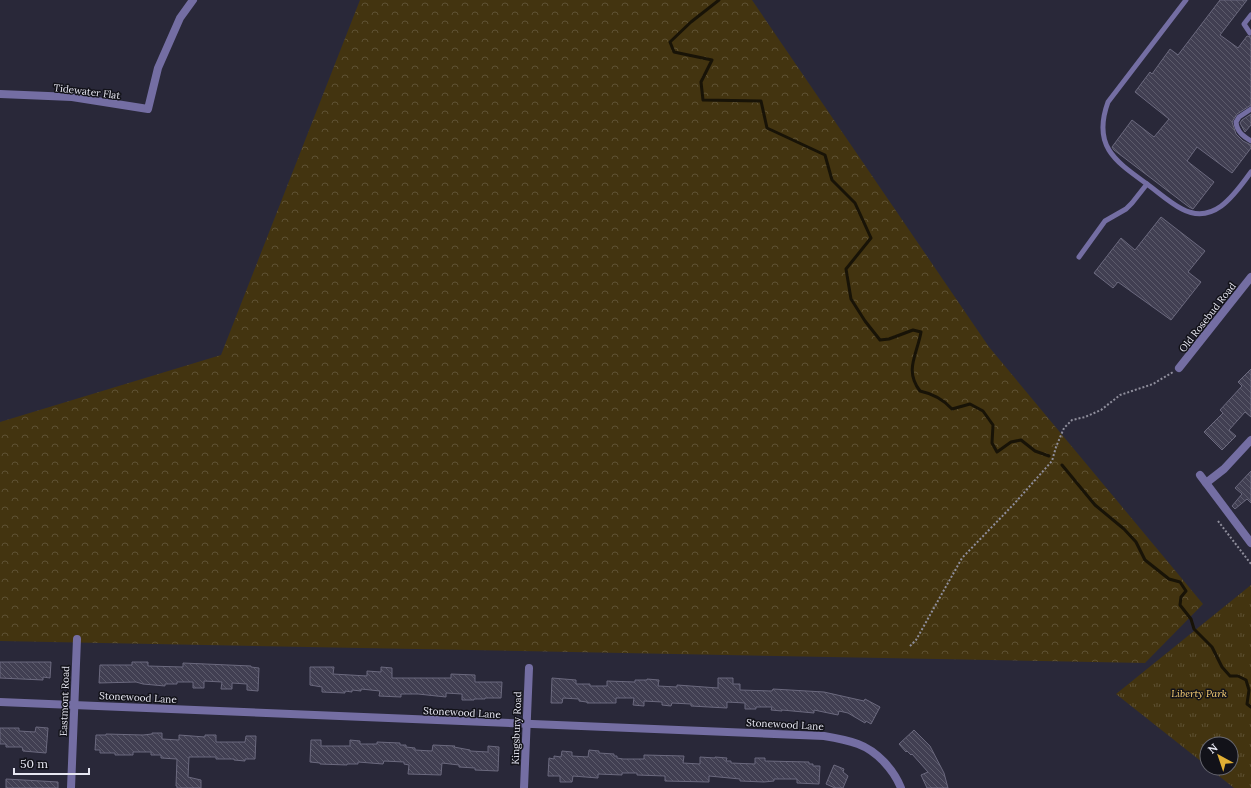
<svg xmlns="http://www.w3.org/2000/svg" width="1251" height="788" font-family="Lora,serif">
<defs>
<pattern id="forest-crowns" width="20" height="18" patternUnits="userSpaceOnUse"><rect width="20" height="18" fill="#433410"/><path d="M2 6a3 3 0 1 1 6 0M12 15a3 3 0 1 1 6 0" fill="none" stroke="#5e5133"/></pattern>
<pattern id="park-tufts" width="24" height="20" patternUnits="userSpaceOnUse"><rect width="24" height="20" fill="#433410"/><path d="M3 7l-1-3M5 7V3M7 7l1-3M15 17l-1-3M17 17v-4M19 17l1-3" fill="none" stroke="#5e5133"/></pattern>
<pattern id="building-back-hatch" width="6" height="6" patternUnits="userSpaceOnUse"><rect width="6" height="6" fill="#413f52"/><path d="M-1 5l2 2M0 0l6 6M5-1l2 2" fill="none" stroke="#5c5b6b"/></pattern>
</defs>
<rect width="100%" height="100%" fill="#292839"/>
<polygon fill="url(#forest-crowns)" points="360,0 752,0 989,347 1203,604 1145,663 0,641 0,422 221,355"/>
<polygon fill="url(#park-tufts)" points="1251,585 1251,788 1234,788 1209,768 1231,768 1231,744 1207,744 1207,766 1116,694"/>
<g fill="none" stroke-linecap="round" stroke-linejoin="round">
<g stroke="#181307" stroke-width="3">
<path d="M719 0 691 22 670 42 674 52 712 60 701 82 703 100 761 101 767 128 825 155 832 180 855 203 871 238 846 269 851 299 865 321 880 340 889 339 913 330 921 332C917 355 904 370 920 391 934 394 943 399 952 409L970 404 983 411 993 425 992 443 997 452 1011 442 1021 440 1035 451 1049 456"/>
<polyline points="1062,465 1095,505 1124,529 1136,542 1145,560 1169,579 1180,582 1186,591 1181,597 1180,605 1191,619 1194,629 1212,647 1222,667 1230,676 1238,676 1246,680 1249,690 1247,704 1251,707"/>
</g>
</g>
<g fill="url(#building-back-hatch)" stroke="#6b697e">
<polygon points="1220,0 1247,0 1220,35 1238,48 1247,36 1251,37 1251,105 1237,114 1232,122 1236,134 1243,141 1251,145 1251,148 1232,173 1197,147 1187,161 1214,182 1193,209 1189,207 1114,150 1112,147 1132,120 1154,137 1169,119 1135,92 1150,72 1152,74 1170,49 1178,55"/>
<polygon points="1251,114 1251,125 1245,132 1240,123 1242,120"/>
<polygon points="1161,217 1205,251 1188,272 1201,282 1171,320 1118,282 1113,288 1094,273 1121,238 1135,250"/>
<polygon points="1251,369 1251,417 1245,412 1229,430 1236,436 1222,450 1204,432 1223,413 1220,410 1242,386 1238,382"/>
<polygon points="1251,471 1251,503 1247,499 1235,509 1232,506 1242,494 1235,488"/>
<polygon points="0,662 51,662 50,678 43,677 43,680 0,678"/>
<polygon points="132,662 148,662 148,666 183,667 183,663 251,666 251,667 259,668 258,691 247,690 247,684 232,683 232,689 221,689 222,682 204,681 204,688 193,688 193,682 177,682 177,684 165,684 165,686 143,684 136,682 99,683 100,665 132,665"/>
<polygon points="310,667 334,667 333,674 367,676 367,671 381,672 381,667 392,668 392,678 451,678 451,674 475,675 475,682 502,682 501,698 485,698 485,699 474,699 474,700 462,700 462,694 446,693 446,697 418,694 401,694 401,697 379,696 380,691 361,689 361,691 352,690 352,692 345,691 345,693 322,692 322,687 310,685"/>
<polygon points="552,678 576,680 576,684 590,684 590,686 607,686 607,681 635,682 635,680 647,680 647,679 659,680 658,686 677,687 677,685 718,688 718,678 733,678 733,684 740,684 740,690 772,691 773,689 824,692 864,701 865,699 880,707 871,724 866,721 865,723 848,713 839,711 838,715 814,710 814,713 782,710 782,711 771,710 772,707 756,707 756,709 745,709 745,703 727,702 727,708 691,706 691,704 672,703 671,706 662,705 662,702 644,701 644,706 633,705 634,698 616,698 616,703 587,703 587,702 579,701 579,699 563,698 562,703 551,703"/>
<polygon points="36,727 48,728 46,753 23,751 22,747 6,747 6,744 0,744 0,728 19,728 19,731 35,732"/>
<polygon points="914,730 930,746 944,773 948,788 927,788 921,775 928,772 912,754 911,755 907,751 906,752 899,744"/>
<polygon points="152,733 162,733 162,739 179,740 179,735 205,737 205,735 216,735 216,742 245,742 246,736 256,736 255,759 245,759 245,761 234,760 234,759 216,759 216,757 189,757 188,777 201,780 201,788 177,788 177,786 176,786 177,759 161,758 161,755 151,755 151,752 133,752 133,755 115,755 115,753 100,753 100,750 95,750 96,735 106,735 106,734 143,735 152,734"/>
<polygon points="311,740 321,740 321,746 350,746 350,740 360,741 360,744 377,744 377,742 400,743 400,745 406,745 406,747 415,748 415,750 432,751 433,745 455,746 454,747 470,750 470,751 488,752 488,746 499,747 498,771 475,770 475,768 459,767 459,765 442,763 441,775 408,774 409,765 404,764 404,762 384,761 383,764 358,762 358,764 347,764 347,765 320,764 320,763 310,762"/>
<polygon points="589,750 599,751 599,753 614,754 614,756 617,756 617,758 623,759 644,759 644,755 684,756 683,763 700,764 700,757 715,758 715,757 727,758 726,761 731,761 731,763 755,764 755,758 765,758 765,761 809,762 809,764 813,764 813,766 820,766 819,784 797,783 797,779 774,779 774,781 764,782 740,781 740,779 709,776 709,782 665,781 665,776 637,775 637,773 622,773 622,775 598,774 598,778 573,776 572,782 560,782 560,776 548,776 549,758 554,759 554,756 561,757 562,751 572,752 572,756 588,757"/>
<polygon points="834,765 844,769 843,772 848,776 843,788 835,788 826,784"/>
<polygon points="6,779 58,782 58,788 6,788"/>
</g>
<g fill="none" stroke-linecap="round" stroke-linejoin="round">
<g stroke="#8f8e9c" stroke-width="2" stroke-dasharray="2 2" stroke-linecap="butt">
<polyline points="1218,521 1251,564"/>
<polyline points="910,646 916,640 962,558 1013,505 1052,461 1056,447 1064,428 1072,420 1085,417 1101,410 1120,395 1153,384 1173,372"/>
</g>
<g stroke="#746ea3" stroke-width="5">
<polyline points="1250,33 1244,24 1251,15"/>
<path d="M1251 109 1239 117 1236 122C1237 132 1243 136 1251 141"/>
<path d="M1147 184C1115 161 1092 146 1108 102L1186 0"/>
<path d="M1079 257 1105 221 1126 209 1132 203 1147 184C1158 192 1170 203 1182 209 1214 226 1235 194 1251 172"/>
</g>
<g stroke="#746ea3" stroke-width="8">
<polyline points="0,94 72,97 148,109 158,68 180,18 193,0"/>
<polyline points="1179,368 1251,277"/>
<polyline points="1200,475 1251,543"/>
<polyline points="1206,483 1224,469 1251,440"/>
<path d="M0 702 824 736C836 738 847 740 858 744 877 751 894 770 901 788"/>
<polyline points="71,788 77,639"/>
<polyline points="524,788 529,668"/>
</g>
</g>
<g text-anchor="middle" stroke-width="3" stroke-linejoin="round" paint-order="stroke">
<g font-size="10" fill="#e7e7f2" stroke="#121219">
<text transform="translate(87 91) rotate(7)" y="4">Tidewater Flat</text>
<text transform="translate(1207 317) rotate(-52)" y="4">Old Rosebud Road</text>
<text transform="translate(138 697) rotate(3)" y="4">Stonewood Lane</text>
<text transform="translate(64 701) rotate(-88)" y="4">Eastmont Road</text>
<text transform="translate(462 712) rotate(3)" y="4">Stonewood Lane</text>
<text transform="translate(785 724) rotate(3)" y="4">Stonewood Lane</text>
<text transform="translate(516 728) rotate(-88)" y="4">Kingsbury Road</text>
</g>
<g font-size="10" font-style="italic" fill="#fad074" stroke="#121219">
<text x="1199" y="697">Liberty Park</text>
</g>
</g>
<g transform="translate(1219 756) rotate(320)"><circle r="19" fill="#121219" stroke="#676770"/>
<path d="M0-3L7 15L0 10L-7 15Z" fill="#e1af34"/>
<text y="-6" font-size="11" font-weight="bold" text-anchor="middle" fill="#e7e7f2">N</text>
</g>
<path d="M14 768v6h75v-6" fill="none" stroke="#e7e7f2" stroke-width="2"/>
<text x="20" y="768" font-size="12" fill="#e7e7f2" stroke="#121219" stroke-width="3" paint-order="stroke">50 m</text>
</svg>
